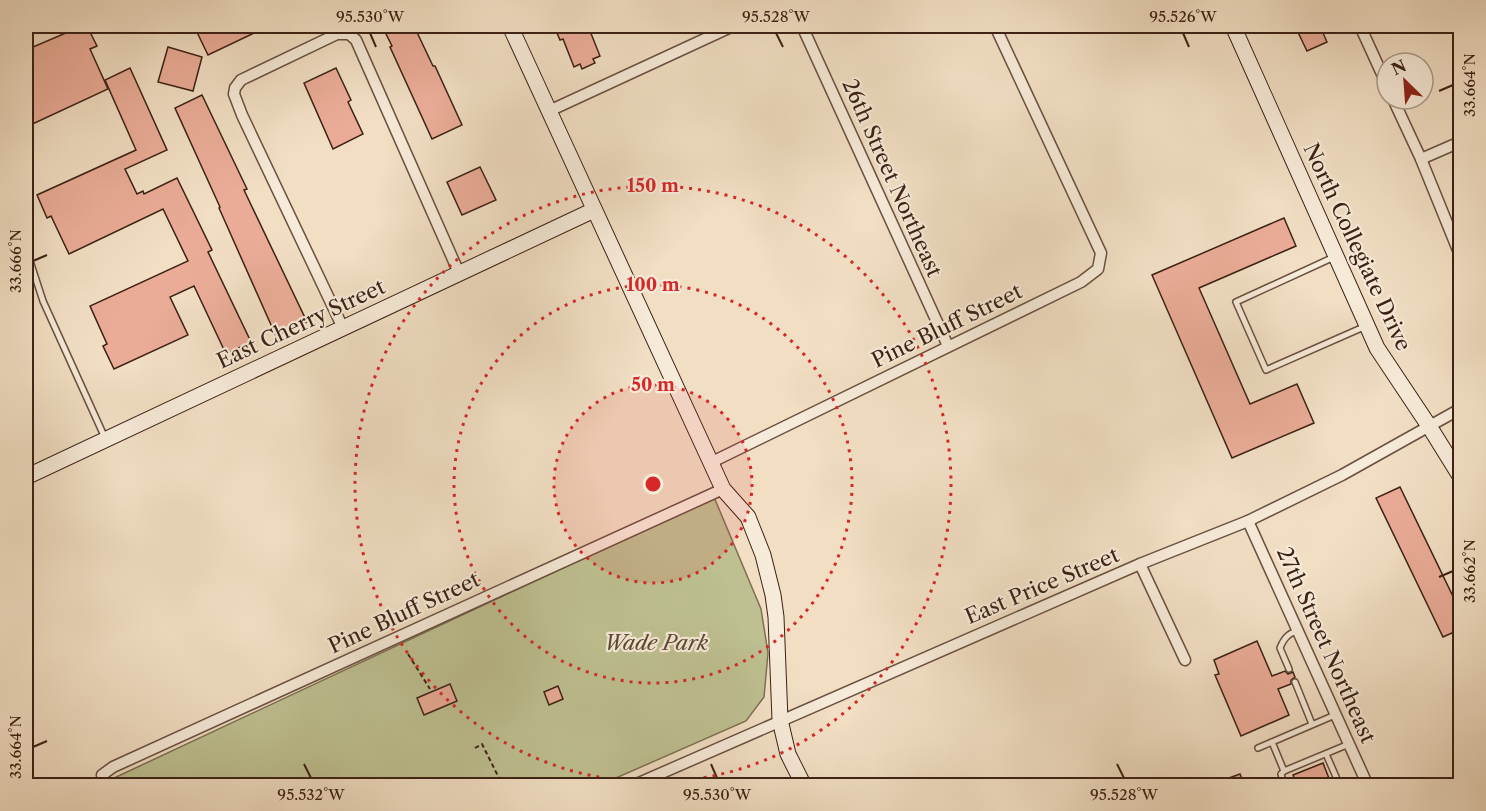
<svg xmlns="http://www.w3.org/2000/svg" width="1486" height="811" font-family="'Libre Caslon Text',serif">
<rect width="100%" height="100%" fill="#f1dec3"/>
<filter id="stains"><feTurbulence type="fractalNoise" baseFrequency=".00333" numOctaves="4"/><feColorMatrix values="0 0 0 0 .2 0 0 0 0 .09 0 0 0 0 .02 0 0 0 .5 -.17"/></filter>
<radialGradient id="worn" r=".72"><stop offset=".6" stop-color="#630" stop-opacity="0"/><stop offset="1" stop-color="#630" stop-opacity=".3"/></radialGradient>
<polygon fill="#bec091" stroke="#7d7053" stroke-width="1.5" points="714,497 761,609 768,653 764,697 746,721 600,785 97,786"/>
<g fill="#eaac97" stroke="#3c2115" stroke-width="1.5">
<polygon points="82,26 87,26 97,46 90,49 108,89 26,127 26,50"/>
<polygon points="194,26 269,26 208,55"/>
<polygon points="382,26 414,26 433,66 435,66 462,125 432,139 390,47 392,46"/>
<polygon points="554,26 588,26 600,56 593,59 595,63 582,69 580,64 574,67 563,39 560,40"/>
<polygon points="1295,26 1320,26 1327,42 1307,51"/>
<polygon points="168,47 202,57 193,91 158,82"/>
<polygon points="130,68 167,150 125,169 137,194 143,191 144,194 177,178 212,250 208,252 251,342 226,354 194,286 170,297 188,335 114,369 103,346 107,344 90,306 188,261 163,209 69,254 51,216 47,218 37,195 136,150 105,80"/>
<polygon points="336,68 351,100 348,102 363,134 333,149 304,83"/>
<polygon points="202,95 247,189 244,190 307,322 276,336 219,208 220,207 175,108"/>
<polygon points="480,167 496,200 462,215 447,182"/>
<polygon points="1284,218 1296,246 1199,288 1250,404 1297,384 1314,423 1232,458 1152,275"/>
<polygon points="1400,487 1461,613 1461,629 1443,637 1376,498"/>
<polygon points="1257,641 1272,676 1285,671 1288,674 1293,672 1295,677 1291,680 1291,684 1278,689 1289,715 1241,736 1215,675 1219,674 1214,660"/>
<polygon points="450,684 457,701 424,715 417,698"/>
<polygon points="558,686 563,699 549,705 544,692"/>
<polygon points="1323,763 1332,786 1297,786 1293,775"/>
<polygon points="1240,774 1245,786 1212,786 1212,784"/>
</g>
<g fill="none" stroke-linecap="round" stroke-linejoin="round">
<defs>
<g id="lane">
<polyline points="26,236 30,261 43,301 105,438"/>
<polyline points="1334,257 1236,302 1266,370 1366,326"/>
<path d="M1289 669 1280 648C1284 638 1288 634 1298 630"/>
<polyline points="1295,682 1312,724"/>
<polyline points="1258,748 1272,742"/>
<polyline points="1326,754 1340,786"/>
<polyline points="1284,771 1272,742 1335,715"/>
<polyline points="1284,786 1281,774 1284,771 1349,744"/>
<polyline points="1347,786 1365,778"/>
</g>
<g id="street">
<polyline points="802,26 948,346"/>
<polyline points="1360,26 1387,85"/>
<polyline points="1393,99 1421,159 1460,255"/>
<polyline points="549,111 733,26"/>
<polyline points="1421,159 1460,142"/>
<polyline points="343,328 242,115 234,94 235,88 241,80 337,34 349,34 356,40 459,273"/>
<polyline points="712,462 1081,282 1098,269 1101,253 995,26"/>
<polyline points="1248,521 1368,786"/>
<polyline points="1140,564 1185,660"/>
<polyline points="102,775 113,767 723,489"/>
<polyline points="632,786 1140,564 1248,521 1342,475 1460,409"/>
</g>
<g id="secondary">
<polyline points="510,26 723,489 748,517 763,555 773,595 776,617 780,720 788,754 804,786"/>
<polyline points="1233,26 1377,348 1429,426 1460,476"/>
<polyline points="26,477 594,210"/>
</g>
</defs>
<use href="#lane" stroke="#695040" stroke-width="8"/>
<use href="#street" stroke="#695040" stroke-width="13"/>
<use href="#secondary" stroke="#3c2115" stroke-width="17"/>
<g stroke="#3c2115" stroke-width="2" stroke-dasharray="4.5 3" stroke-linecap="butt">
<polyline points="408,654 430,689"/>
<polyline points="475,748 482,744 503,786"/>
</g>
<use href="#lane" stroke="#f6ead8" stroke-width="5"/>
<use href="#street" stroke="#f6ead8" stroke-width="10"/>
<use href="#secondary" stroke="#f6ead8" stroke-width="15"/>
</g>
<path fill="none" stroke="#3c2115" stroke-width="2" d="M370 33 376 47M776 33 783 47M1183 33 1189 47M1439 91 1453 85M33 261 47 255M1439 577 1453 571M33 747 47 741M304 764 311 778M711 764 717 778M1117 764 1124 778"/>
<circle cx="653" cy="484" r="99" fill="#d62828" fill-opacity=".12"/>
<g fill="none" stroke="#d62828" stroke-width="3" stroke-dasharray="3 6">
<circle cx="653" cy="484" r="99"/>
<circle cx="653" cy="484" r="199"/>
<circle cx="653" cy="484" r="298"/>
</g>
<g text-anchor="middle" stroke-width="4.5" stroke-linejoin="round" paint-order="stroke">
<g font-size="21" fill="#3c2115" stroke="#f6ead8">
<text transform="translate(892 178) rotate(66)" y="7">26th Street Northeast</text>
<text transform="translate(1357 247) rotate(65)" y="7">North Collegiate Drive</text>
<text transform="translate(301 324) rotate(-25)" y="7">East Cherry Street</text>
<text transform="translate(947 326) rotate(-26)" y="7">Pine Bluff Street</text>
<text transform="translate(1042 586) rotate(-23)" y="7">East Price Street</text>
<text transform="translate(404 613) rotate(-25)" y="7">Pine Bluff Street</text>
<text transform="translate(1326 645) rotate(66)" y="7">27th Street Northeast</text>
</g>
<g font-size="21" font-style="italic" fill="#5c4934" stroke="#f6ead8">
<text x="656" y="650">Wade Park</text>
</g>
</g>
<circle cx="653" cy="484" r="9" fill="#d62828" stroke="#f6ead8" stroke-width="3"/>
<g font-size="18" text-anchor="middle" font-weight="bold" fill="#d62828" stroke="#f6ead8" stroke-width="4.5" stroke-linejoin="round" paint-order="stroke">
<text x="653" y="192">150 m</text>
<text x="653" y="291">100 m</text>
<text x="653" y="391">50 m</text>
</g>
<rect width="1486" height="811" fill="none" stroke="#f1dec3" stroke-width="66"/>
<g transform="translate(1405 81) rotate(335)"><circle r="28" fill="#f6ead8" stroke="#ac9a8a" stroke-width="1.5"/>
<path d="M0-4.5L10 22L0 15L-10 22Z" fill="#8f2418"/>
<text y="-9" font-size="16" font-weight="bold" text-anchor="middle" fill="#3c2115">N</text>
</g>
<rect x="33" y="33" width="1420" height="745" fill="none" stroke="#3c2115" stroke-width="2"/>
<g font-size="15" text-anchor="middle" fill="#3c2115">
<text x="370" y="22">95.530°W</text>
<text x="776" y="22">95.528°W</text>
<text x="1183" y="22">95.526°W</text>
<text transform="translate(1470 85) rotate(-90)" y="5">33.664°N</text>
<text transform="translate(16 261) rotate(-90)" y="5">33.666°N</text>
<text transform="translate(1470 571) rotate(-90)" y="5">33.662°N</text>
<text transform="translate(16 747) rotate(-90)" y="5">33.664°N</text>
<text x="311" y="800">95.532°W</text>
<text x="717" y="800">95.530°W</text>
<text x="1124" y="800">95.528°W</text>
</g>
<rect width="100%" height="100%" filter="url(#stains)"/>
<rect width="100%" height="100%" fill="url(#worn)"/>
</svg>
